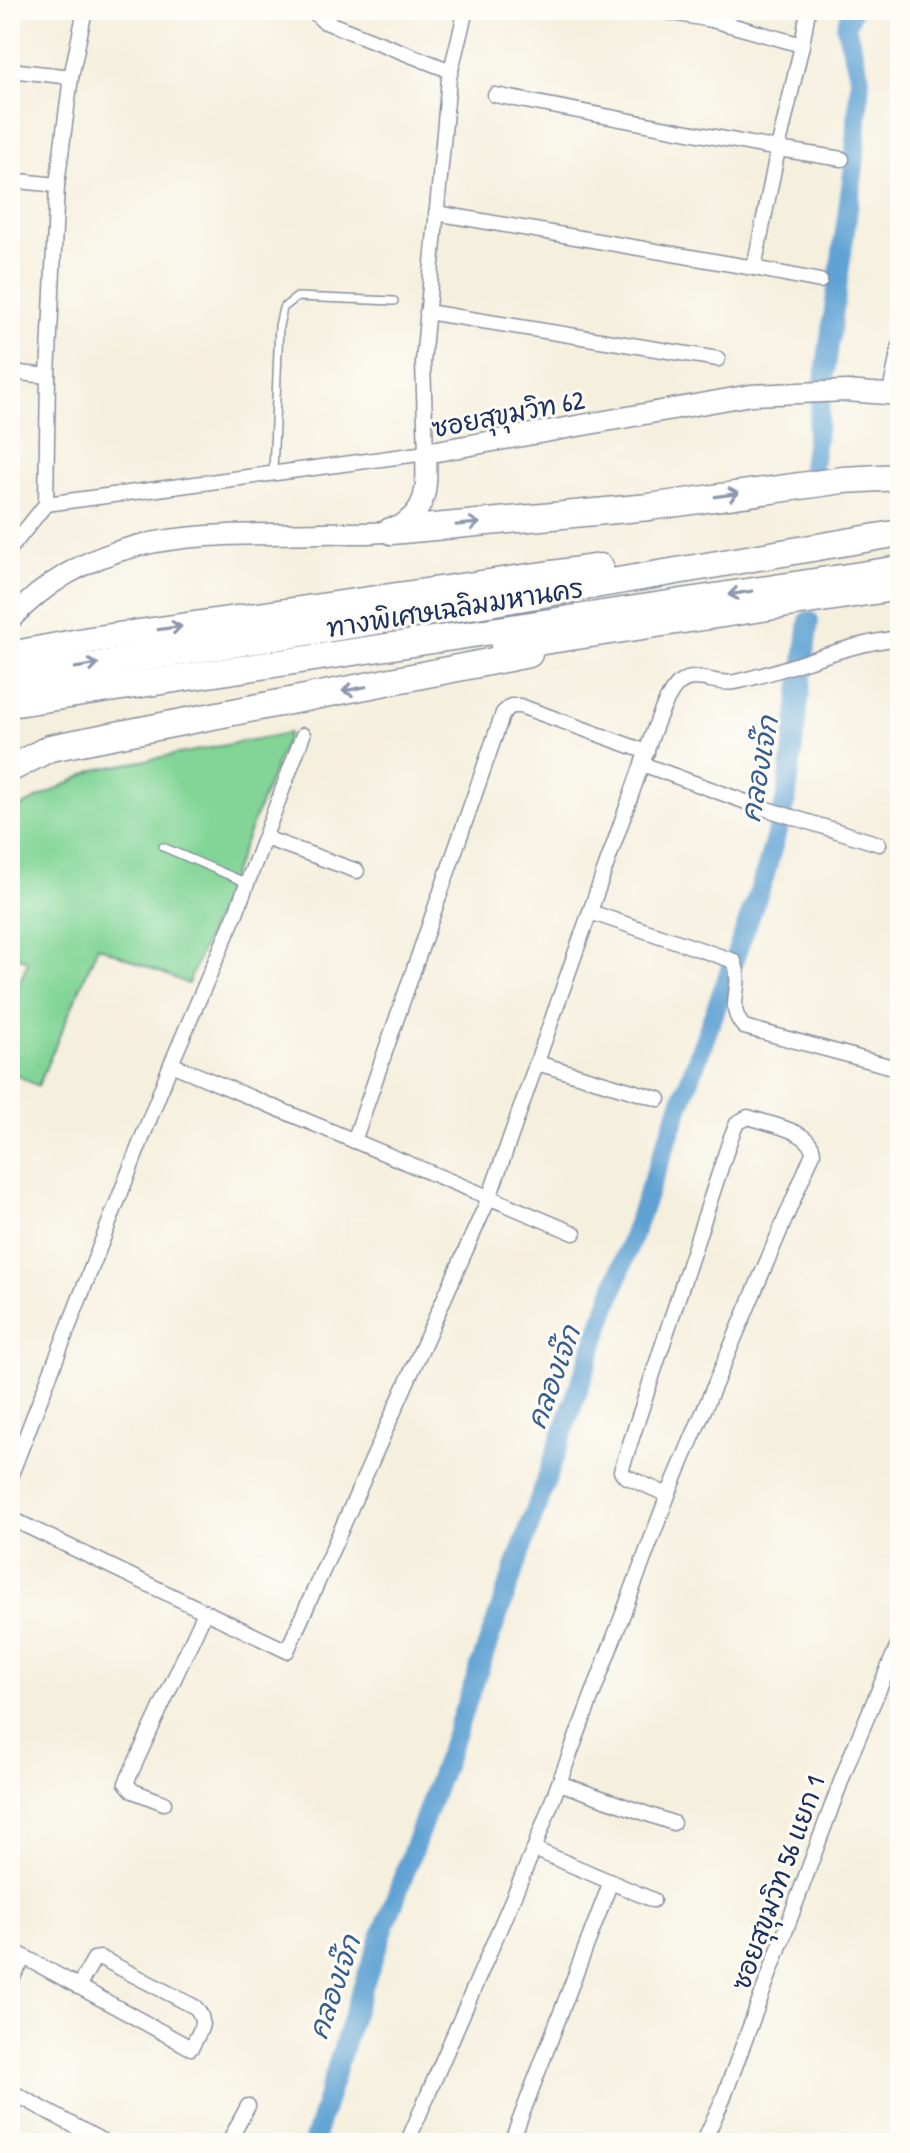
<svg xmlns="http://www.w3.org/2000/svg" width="910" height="2153" font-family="'Patrick Hand','Playpen Sans Thai',sans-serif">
<rect width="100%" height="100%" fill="#fdfcf7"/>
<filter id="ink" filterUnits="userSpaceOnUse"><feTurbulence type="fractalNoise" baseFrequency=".0125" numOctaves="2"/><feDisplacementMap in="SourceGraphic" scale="16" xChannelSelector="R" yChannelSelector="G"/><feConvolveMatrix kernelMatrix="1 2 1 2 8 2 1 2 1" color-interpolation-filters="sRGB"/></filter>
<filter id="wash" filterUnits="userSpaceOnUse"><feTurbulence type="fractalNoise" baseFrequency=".006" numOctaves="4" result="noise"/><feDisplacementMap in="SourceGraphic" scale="32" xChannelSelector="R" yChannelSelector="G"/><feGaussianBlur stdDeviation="1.8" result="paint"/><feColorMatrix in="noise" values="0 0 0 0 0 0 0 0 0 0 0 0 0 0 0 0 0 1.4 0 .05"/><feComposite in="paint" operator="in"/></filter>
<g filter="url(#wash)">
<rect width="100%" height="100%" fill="#f5efdd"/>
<polygon fill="#82d596" stroke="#4e827a" stroke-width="2" points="289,733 188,984 98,946 38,1086 10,1072 10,1005 28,962 10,952 10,812 95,770"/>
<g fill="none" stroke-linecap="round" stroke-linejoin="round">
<g stroke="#5fa2d3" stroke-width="20">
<polyline points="812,467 854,166 860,78 846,27 852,10"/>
<polyline points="313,2143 357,2003 478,1672 646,1198 764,878 787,795 809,621"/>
</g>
</g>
</g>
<g filter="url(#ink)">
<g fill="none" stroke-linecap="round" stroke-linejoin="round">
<defs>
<g id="lane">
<polyline points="273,472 279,326 283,308 297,297 394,301"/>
<polyline points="163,847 247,883"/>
</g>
<g id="street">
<polyline points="316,10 316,14 323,21 451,71"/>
<polyline points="655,10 712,20"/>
<polyline points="802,45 808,10"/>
<polyline points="10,70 71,77 57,185 48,376 46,504"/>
<polyline points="71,77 85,10"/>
<polyline points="495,95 778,149 802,45 712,20 713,10"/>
<polyline points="10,180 57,185"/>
<polyline points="436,213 754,268 778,149 842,159"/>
<polyline points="754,268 820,281"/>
<polyline points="427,312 718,359"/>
<polyline points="10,372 48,376"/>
<polyline points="890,392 900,344"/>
<polyline points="10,549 46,504 426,453 423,362 449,78 466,10"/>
<polyline points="642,764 757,806 879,844"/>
<polyline points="265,838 357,871"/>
<path d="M590 912 734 961C745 989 724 1005 744 1027L900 1069"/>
<polyline points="537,1063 659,1099"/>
<polyline points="171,1064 574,1233"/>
<polyline points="354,1141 503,713 511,706 520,706 647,752"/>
<polyline points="10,1477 171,1064 236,913 303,735"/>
<path d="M10 1518 287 1651 489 1198 642 764C650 743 663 695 681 682 696 671 718 686 735 682 791 670 843 644 900 638"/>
<polyline points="559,1783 673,1823"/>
<polyline points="164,1803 133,1791 126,1783 205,1612"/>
<polyline points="534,1849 653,1900"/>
<path d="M10 1949 191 2048C199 2033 209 2021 195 2007L101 1958 94 1959 78 1987"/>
<polyline points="10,1981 24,1958"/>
<polyline points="10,2091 106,2143"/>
<polyline points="228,2143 248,2106"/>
<path d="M407 2143 534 1849 668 1495 813 1153C813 1131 768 1124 748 1117L737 1123 731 1137 621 1471 625 1476 668 1495"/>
<polyline points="511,2143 610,1884"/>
<polyline points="703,2143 723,2099 849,1760 900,1640"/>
</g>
<path id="secondary" d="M10 620C97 526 203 536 320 533 336 532 382 535 393 530 429 512 427 488 426 453L751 395 846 391 900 395"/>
<g id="highway">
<polyline points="391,531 649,507 843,480 900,477"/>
<polyline points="504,647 900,587"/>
<polyline points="10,655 90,640 600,567"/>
<polyline points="10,679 489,603 900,533"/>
<polyline points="10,704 900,569"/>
<polyline points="10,769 50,748 529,654"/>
</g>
</defs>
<use href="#lane" stroke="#888f9e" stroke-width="10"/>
<use href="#street" stroke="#888f9e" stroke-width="17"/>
<use href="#secondary" stroke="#888f9e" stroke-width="23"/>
<use href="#highway" stroke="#888f9e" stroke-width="29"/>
<use href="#lane" stroke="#fff" stroke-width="7"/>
<use href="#street" stroke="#fff" stroke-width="14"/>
<use href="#secondary" stroke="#fff" stroke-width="20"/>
<use href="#highway" stroke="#fff" stroke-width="26"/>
</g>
<defs><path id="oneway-shaft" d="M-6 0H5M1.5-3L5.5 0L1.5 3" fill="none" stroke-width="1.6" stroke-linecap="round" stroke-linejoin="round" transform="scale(2)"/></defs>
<g stroke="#8d97ae">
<use href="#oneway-shaft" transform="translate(727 495) rotate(-8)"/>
<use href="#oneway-shaft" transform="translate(468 524) rotate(-5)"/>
<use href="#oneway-shaft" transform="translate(740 593) rotate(171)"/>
<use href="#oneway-shaft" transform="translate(170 628) rotate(-8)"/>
<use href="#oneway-shaft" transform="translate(87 666) rotate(-9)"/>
<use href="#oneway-shaft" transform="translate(354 689) rotate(169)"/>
</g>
</g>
<g text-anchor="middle" stroke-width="6" stroke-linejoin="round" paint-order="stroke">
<g font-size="26" fill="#1b2f5e" stroke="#fdfcf7">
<text transform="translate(508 414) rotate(-11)" y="9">ซอยสุขุมวิท 62</text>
<text transform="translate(455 608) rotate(-9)" y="9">ทางพิเศษเฉลิมมหานคร</text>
<text transform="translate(778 1883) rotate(-70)" y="9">ซอยสุขุมวิท 56 แยก 1</text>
</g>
<g font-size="28" font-style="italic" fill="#365d8d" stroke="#fdfcf7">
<text transform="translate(759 769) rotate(-80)" y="10">คลองเจ๊ก</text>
<text transform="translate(553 1377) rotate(-70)" y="10">คลองเจ๊ก</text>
<text transform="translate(334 1987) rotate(-71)" y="10">คลองเจ๊ก</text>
</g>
</g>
<rect width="910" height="2153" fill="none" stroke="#fdfcf7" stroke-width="40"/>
</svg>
